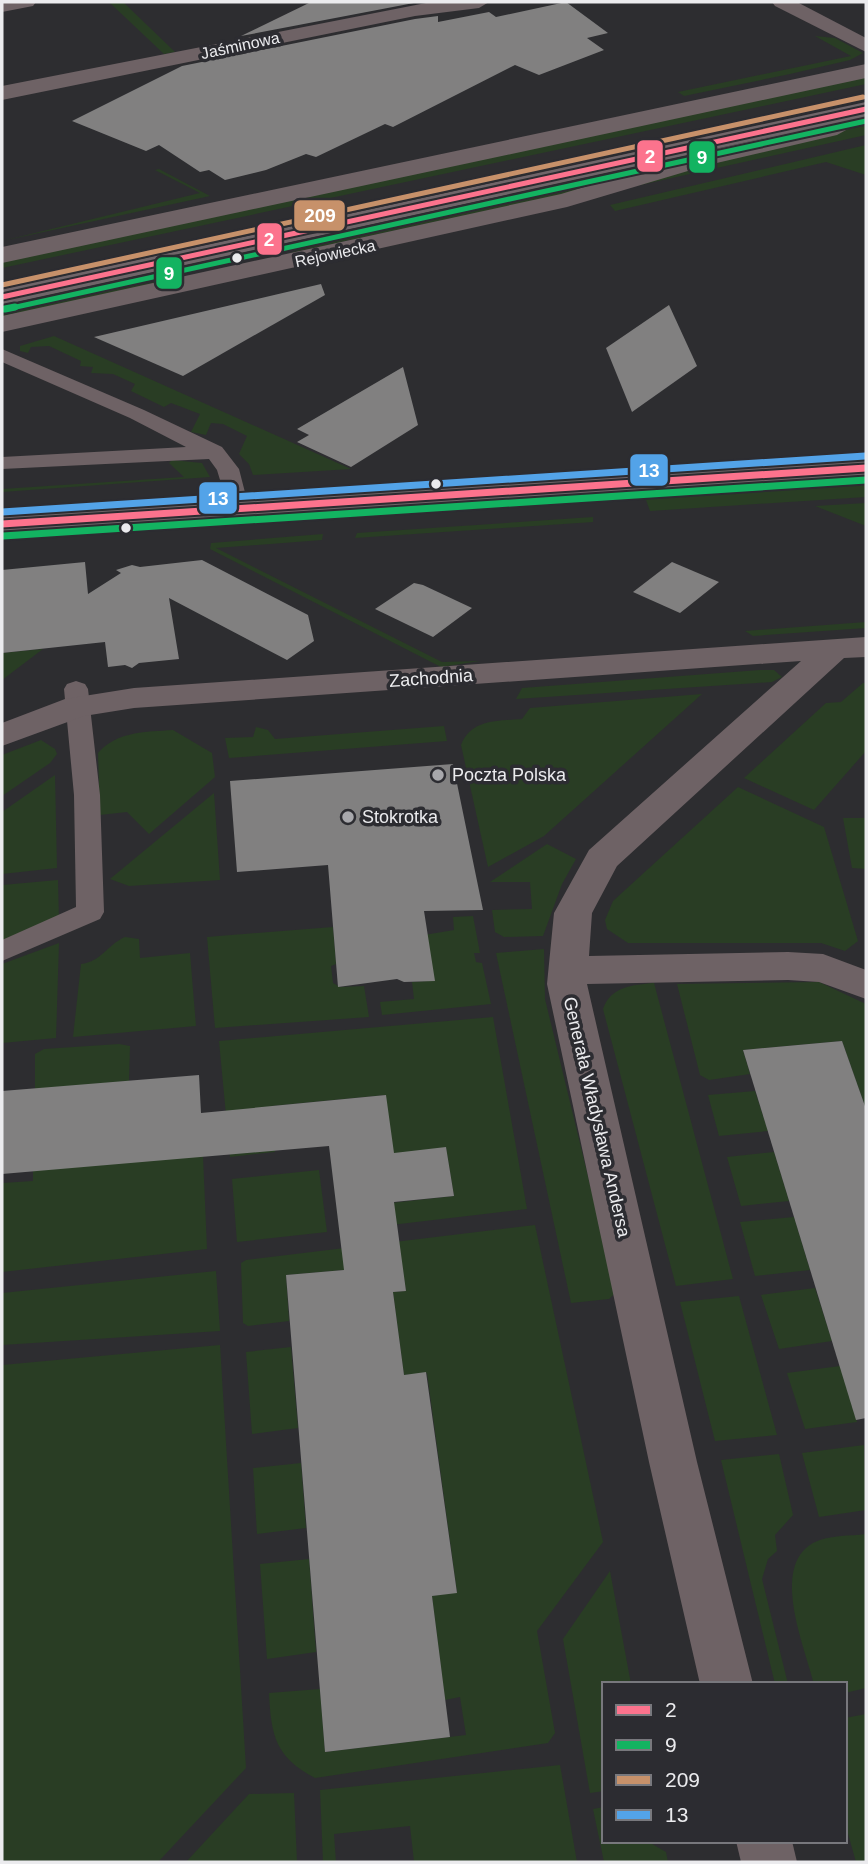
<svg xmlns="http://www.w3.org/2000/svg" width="868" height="1864" font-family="Arial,sans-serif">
<rect width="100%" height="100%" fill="#2d2d30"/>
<g fill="#293d24">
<polygon points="109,2 123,2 175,52 164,54"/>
<polygon points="815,36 835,38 863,53 850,60 790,74 684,96 678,92 851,56"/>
<polygon points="866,76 866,84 2,268 2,260 39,251"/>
<polygon points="866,121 866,135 636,186 710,161 837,133"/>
<polygon points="866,145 866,175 826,162 615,211 610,205"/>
<polygon points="674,160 593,188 289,253 385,224"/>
<polygon points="159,169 210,196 2,241 200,193 155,170"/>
<polygon points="167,280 91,303 2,320 2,309"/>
<polygon points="54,336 351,469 253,475 249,464 239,454 247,436 223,424 211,423 206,435 191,432 200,414 171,403 164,407 131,391 135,384 113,374 91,373 93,367 80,366 81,361 49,346 31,347 28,353 20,351 20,346"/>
<polygon points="172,460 202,463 210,477 2,492 2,489 184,477 169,463"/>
<polygon points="866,483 866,497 650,511 646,500 653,497"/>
<polygon points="866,503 866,526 815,506"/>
<polygon points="593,517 593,522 355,538 357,533"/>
<polygon points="323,534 322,540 216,548 442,662 480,661 441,667 210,549 211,543"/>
<polygon points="866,622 866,628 753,636 745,631"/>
<polygon points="43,649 2,680 2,653"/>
<polygon points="760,670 774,670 782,677 772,682 516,699 522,688"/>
<polygon points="863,683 866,683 866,751 814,810 744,778 826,703 841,702"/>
<path d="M702 694 544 836 488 867 461 745C471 719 498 721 522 719L530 708Z"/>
<polygon points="444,726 447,741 229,758 225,738 253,737 256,727 268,730 275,739"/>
<path d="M173 730 212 753 215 777 149 834 127 812 100 815 98 753C117 731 146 732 173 730Z"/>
<polygon points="41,740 55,749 57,754 50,763 2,796 2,755"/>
<polygon points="55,775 57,868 2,874 2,812"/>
<polygon points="738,787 824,827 858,941 845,951 821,943 628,943 607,929 605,920 613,901"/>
<polygon points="214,793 220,880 129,886 110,879"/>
<polygon points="843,818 866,818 866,869 852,868"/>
<polygon points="547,844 576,859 562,884 543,936 504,937 495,932 492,910 532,909 530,882 490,882"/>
<polygon points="58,880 59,921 2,943 2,885"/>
<polygon points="473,916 480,953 474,953 476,962 482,963 491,1004 382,1015 380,1002 414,999 412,982 428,981 424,935 454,930 453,917"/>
<polygon points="333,927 336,964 331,966 333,983 340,987 364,986 369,1017 215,1028 207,937"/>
<path d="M125 937 139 939 140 958 190 953 196 1026 73 1037 81 964C101 962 107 945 125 937Z"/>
<polygon points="59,943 56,1038 2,1043 2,964"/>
<polygon points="544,949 545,999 616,1292 609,1299 571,1303 496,953"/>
<polygon points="819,982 866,1004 866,1109 842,1041 743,1050 750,1074 709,1080 700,1075 677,984"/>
<path d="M654 983 733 1279 676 1286 603 1009C611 986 633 985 654 983Z"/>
<polygon points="493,1017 527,1209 340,1231 337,1209 454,1196 446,1148 382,1155 385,1095 271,1106 275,1152 230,1157 219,1041"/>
<polygon points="119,1044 130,1046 129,1081 35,1089 35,1054 44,1049"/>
<polygon points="755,1091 768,1131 719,1136 708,1095"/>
<polygon points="774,1152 789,1201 741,1206 727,1157"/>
<polygon points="203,1156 207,1249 2,1272 2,1183 33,1181 33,1161"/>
<polygon points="319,1170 327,1232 237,1242 232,1179"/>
<polygon points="794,1217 810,1270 755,1276 740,1222"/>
<path d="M535 1225 603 1542 537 1631 555 1733 548 1743 315 1778C275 1757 271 1735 269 1693L320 1689 325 1752 466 1735 460 1697 445 1700 432 1596 457 1592 427 1373 404 1375 393 1292 406 1291 402 1265 286 1275 289 1321 248 1326 243 1323 241 1263 246 1260Z"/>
<polygon points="216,1271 220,1331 2,1345 2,1293"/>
<polygon points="815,1288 832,1341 779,1349 761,1295"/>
<polygon points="739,1296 777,1435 715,1441 680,1302"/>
<polygon points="220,1345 246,1768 158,1862 2,1862 2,1365"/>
<polygon points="291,1347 298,1428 252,1434 246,1352"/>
<polygon points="840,1366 857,1422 805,1429 787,1373"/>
<polygon points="864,1445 866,1510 819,1517 802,1453"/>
<polygon points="779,1454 793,1515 775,1535 777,1551 768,1559 762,1579 788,1684 775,1684 721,1460"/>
<polygon points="301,1463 306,1528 257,1534 253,1468"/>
<path d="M866 1534V1688L845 1693V1684H814C805 1647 770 1567 813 1543 827 1535 851 1536 866 1534Z"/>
<polygon points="309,1559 316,1652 267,1659 260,1564"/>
<polygon points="610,1571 631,1684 604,1684 604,1791 590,1793 563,1639"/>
<polygon points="866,1714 866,1862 856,1862 845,1823 845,1718"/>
<polygon points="560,1765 577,1862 414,1862 410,1826 334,1834 336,1862 323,1862 320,1790"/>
<polygon points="294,1793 297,1862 186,1862 249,1794"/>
<polygon points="604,1807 604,1841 647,1841 666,1852 668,1862 604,1862 593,1809"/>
</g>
<g fill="#818080">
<polygon points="311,2 419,2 241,36"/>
<polygon points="566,2 608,33 587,38 604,50 539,75 515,65 393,127 385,124 316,157 306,154 266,170 225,180 209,170 200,172 159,145 146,151 72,121 182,66 415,19 438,16 438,22 489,12 496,17"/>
<polygon points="321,284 325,295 183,376 94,337"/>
<polygon points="669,305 697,366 632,412 606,348"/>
<polygon points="403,367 418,425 351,467 297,442 309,435 297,429"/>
<polygon points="202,560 308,615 314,641 287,660 169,598 179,659 139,663 132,668 125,665 108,667 105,642 2,653 2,570 85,562 88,594 121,573 116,570 132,565 140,567"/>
<polygon points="672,562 719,582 680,613 633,592"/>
<polygon points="414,583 423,585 472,608 433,637 375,609"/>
<polygon points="453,764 483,910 424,911 435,981 404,982 397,979 338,987 328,865 237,872 230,781"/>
<polygon points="842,1041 866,1109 866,1418 856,1420 743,1050"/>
<polygon points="199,1075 201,1113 386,1095 394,1153 446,1147 454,1196 394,1202 406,1291 393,1292 404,1375 426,1372 457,1593 432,1596 450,1737 325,1752 286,1275 344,1270 329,1146 2,1174 2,1091"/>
</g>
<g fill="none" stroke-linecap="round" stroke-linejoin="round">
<g fill="#6e6265" fill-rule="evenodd">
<polygon points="2,349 144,410 222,447 239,469 249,508 246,513 230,513 217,470 209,459 2,469 2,457 186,447 130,418 2,362"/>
<polygon points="76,681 85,684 88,689 100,795 104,912 100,919 2,961 2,940 76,907 74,795 64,689 67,684"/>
</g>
<g fill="#6e6265" fill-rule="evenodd">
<polygon points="2,2 36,2 33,6 2,12"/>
<polygon points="431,2 489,2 479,8 415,16 2,100 2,86"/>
<polygon points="772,2 797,2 866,38 866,52 775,6"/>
<polygon points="866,64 866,78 2,263 2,247"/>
<polygon points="866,103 866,119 837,135 708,165 567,207 2,332 2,316 561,194 694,154 821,125"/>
<polygon points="866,637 866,657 844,658 617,866 592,913 589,956 788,952 823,954 866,970 866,999 819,982 788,980 587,984 697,1462 753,1684 700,1684 649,1462 547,984 554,913 589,850 801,661 134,708 84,716 2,746 2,723 65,699 134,688"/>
<polygon points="736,1841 792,1841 797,1862 741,1862"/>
</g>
<polygon fill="#706467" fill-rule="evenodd" points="866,459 866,477 2,533 2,515"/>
<polygon fill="#706569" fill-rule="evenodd" points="866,102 866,116 2,305 2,289"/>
<defs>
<polyline id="bus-1-far1" points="2,297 866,109"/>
<polyline id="bus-1" points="2,524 866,468"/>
<polyline id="bus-2-far1" points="7,309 866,121"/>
<g id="bus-2">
<polyline points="5,309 15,307"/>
<polyline points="3,536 866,480"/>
</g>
<polyline id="bus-3" points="2,285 863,97"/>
<polyline id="bus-4" points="2,512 865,456"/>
</defs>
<use href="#bus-1-far1" stroke="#2c2c31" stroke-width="9"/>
<use href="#bus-1" stroke="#2c2c31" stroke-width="11"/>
<use href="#bus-2-far1" stroke="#2c2c31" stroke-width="9"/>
<use href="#bus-2" stroke="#2c2c31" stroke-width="11"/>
<use href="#bus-3" stroke="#2c2c31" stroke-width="9"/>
<use href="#bus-4" stroke="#2c2c31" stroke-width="11"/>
<use href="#bus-1-far1" stroke="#fc738d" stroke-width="5"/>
<use href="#bus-1" stroke="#fc738d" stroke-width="7"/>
<use href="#bus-2-far1" stroke="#13b361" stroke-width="5"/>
<use href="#bus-2" stroke="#13b361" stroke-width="7"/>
<use href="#bus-3" stroke="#c7916a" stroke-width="5"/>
<use href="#bus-4" stroke="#53a3e8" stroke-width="7"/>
</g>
<g fill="#ebebee" stroke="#2c2c31" stroke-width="2.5">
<circle cx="237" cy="258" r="6"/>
<circle cx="436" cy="484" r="6"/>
<circle cx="126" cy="528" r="6"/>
</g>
<g fill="#a8a8ac" stroke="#2c2c31" stroke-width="2.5">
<circle cx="438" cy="775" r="7"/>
<circle cx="348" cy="817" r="7"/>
</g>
<g text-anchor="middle" stroke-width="7" stroke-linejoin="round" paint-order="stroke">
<g font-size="16" fill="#ebebee" stroke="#2c2c31">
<text transform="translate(240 45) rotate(-12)" y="6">Jaśminowa</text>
<text transform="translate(335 253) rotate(-12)" y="6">Rejowiecka</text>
</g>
<g font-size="18" fill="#ebebee" stroke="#2c2c31">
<text transform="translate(431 678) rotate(-4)" y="6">Zachodnia</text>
<text transform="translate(597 1117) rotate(77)" y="6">Generała Władysława Andersa</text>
</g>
<g font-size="18" fill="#ebebee" stroke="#2c2c31" text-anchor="start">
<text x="452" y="781">Poczta Polska</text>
<text x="362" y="823">Stokrotka</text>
</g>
</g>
<g stroke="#2c2c31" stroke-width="2.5">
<rect x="636" y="139" width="28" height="34" rx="7" fill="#fc738d"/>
<rect x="688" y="140" width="28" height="34" rx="7" fill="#13b361"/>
<rect x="293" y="199" width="53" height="33" rx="7" fill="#c7916a"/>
<rect x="256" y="222" width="27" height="34" rx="7" fill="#fc738d"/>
<rect x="155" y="256" width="28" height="34" rx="7" fill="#13b361"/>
<rect x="629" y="453" width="40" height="34" rx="7" fill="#53a3e8"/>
<rect x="198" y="481" width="40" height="34" rx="7" fill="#53a3e8"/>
</g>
<g font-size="19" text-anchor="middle" font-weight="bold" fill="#fff">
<text x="650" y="163">2</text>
<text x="702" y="164">9</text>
<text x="320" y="222">209</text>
<text x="269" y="246">2</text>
<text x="169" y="280">9</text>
<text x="649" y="477">13</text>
<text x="218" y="505">13</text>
</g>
<rect width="868" height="1864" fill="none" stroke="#ebebee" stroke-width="7"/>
<rect x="602" y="1682" width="245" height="161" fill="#2c2c31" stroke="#78787d" stroke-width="2"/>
<rect x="616" y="1705" width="35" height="10" fill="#fc738d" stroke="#78787d" stroke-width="2"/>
<text x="665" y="1717" font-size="21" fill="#ebebee">2</text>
<rect x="616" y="1740" width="35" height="10" fill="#13b361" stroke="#78787d" stroke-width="2"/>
<text x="665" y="1752" font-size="21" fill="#ebebee">9</text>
<rect x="616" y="1775" width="35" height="10" fill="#c7916a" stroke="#78787d" stroke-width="2"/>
<text x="665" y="1787" font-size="21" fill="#ebebee">209</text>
<rect x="616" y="1810" width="35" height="10" fill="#53a3e8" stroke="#78787d" stroke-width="2"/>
<text x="665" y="1822" font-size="21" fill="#ebebee">13</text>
</svg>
